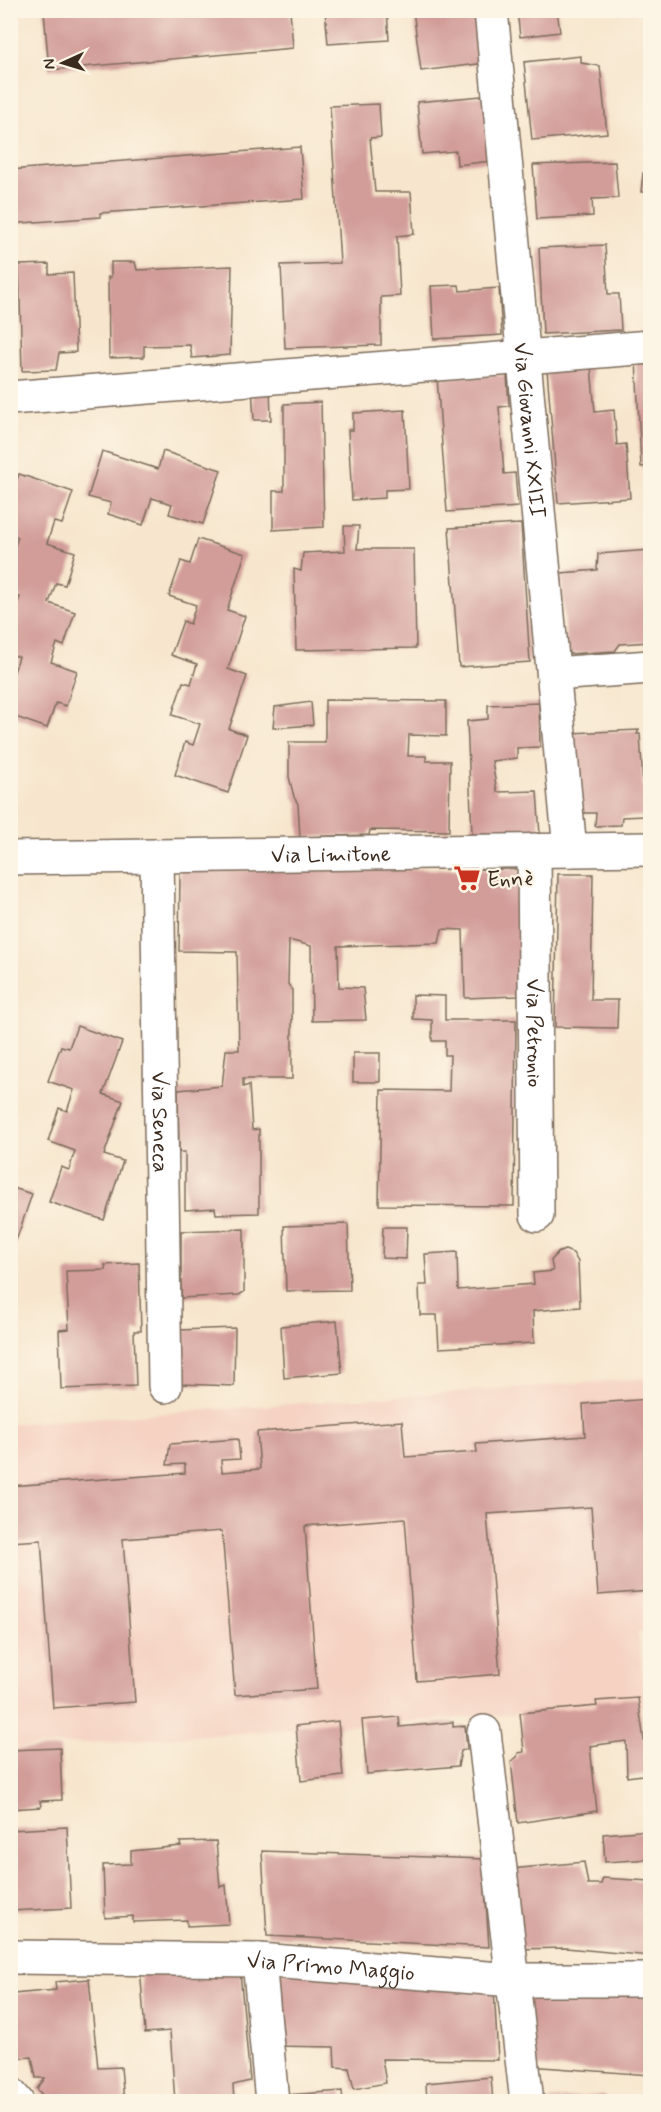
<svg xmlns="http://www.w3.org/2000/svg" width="661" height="2112" font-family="Mynerve,sans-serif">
<rect width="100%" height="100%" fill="#fcf5e5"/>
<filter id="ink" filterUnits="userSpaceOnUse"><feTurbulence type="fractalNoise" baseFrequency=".0167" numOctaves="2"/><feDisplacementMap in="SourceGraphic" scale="12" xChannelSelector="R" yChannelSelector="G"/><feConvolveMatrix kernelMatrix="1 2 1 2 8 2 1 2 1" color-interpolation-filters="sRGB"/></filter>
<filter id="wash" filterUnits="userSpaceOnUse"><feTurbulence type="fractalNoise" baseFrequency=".008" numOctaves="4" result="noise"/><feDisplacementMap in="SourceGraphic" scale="24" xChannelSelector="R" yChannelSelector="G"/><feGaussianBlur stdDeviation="1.35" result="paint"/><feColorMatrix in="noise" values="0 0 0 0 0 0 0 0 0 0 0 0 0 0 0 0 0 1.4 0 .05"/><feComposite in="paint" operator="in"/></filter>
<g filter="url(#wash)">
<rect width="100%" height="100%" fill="#f7e6cd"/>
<polygon fill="#f5d2c2" points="650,1378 650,1630 638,1632 646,1706 11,1748 11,1424"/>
<g id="blocks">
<g fill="#d29c99">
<polygon points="59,10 290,10 293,48 49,70 44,12"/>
<polygon points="325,10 387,10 389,40 328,44"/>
<polygon points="413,10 479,10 486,63 421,71"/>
<polygon points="517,10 557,10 560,32 520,37"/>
<polygon points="581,56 581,63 600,66 607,133 532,140 524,62"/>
<polygon points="492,95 491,161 457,165 456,151 422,154 417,102"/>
<polygon points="379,104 381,137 370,138 375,192 411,192 414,234 397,236 400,296 381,297 381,345 285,348 281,265 340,263 330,106"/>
<polygon points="300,147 304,199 100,213 100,217 10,224 10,170"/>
<polygon points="615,162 618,198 592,199 593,216 537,219 533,165"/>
<polygon points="643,173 650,173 650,192 641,192"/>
<polygon points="605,245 608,294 619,294 621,330 543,334 539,248"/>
<polygon points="111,262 135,262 137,270 232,266 230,355 192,358 190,345 144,346 144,357 109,358 108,277 111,277"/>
<polygon points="49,264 49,274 73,273 76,352 59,353 56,370 22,371 19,265"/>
<polygon points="459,285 460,291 499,288 502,335 434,339 431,286"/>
<polygon points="650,358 650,466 641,467 636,359"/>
<polygon points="591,366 595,412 614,410 617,445 626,444 630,498 558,503 547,370"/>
<polygon points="507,375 509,406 499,407 504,474 515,473 518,507 447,512 437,377"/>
<polygon points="270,385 271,420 254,420 252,388"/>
<polygon points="321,402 324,527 273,530 273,491 284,491 284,404"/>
<polygon points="405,410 409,489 385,490 385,498 352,500 348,430 353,430 353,413"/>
<polygon points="102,451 158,469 163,451 221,470 203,524 169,514 172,504 152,498 143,525 108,514 111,503 88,497"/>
<polygon points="19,474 73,492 62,524 54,522 47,543 75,552 65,585 56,583 49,603 75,612 64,646 57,643 51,662 77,671 66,706 56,703 47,728 10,715 10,684 19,657 10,654 10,624 20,597 10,594 10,560 18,537 10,534 10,500"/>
<polygon points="521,524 530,662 459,667 449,528"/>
<polygon points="344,526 359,526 357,549 414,549 416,648 296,650 294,569 301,571 303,553 345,551"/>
<polygon points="198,539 245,554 227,610 245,616 228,669 247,676 229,729 247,735 228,793 175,775 185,742 193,745 200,724 172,715 183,682 191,684 197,664 171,655 183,621 190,624 196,605 169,596 181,561 190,564"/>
<polygon points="650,550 650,642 620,644 615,651 567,654 561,573 597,570 598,554"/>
<polygon points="325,700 446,701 446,736 409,735 408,756 426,756 426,761 450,761 449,831 370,830 369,835 300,837 298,804 294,797 289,777 289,742 325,742"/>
<polygon points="311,702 313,725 273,728 275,707"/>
<polygon points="539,703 540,747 517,748 517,758 492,761 497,792 537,791 540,835 472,834 467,721 488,719 488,705"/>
<polygon points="639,730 637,734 640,734 645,816 622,817 621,825 595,826 596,813 577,813 570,733"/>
<polygon points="521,869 518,996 465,998 463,930 442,929 439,943 338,946 339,987 363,988 366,1020 312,1021 311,946 289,940 288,984 292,990 292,1079 243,1079 243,1087 249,1085 252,1130 259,1129 259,1213 216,1214 215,1208 185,1210 185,1152 179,1152 178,1090 222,1086 226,1050 239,1050 237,952 179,951 180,870"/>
<polygon points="558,874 593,874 591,1000 618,1000 617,1028 555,1027"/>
<polygon points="413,995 445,996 445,1020 516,1020 514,1206 379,1205 381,1090 449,1091 450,1055 445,1055 445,1041 432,1041 432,1020 413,1019"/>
<polygon points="77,1026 122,1042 103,1094 123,1101 104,1155 123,1161 104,1220 49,1202 61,1167 69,1170 75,1151 48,1141 59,1108 67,1111 74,1090 48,1081 61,1046 69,1048"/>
<rect x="353" y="1053" width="27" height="29"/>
<polygon points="10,1187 32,1194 16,1241 10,1240"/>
<polygon points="348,1224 350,1290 286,1291 284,1226"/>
<polygon points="383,1227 407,1227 406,1259 382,1258"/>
<polygon points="244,1229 244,1292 239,1295 181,1298 181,1231"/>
<polygon points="565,1250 573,1253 578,1262 580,1307 533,1311 534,1343 439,1348 437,1315 420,1315 419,1285 427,1285 425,1254 457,1252 458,1290 534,1284 533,1273 553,1271 551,1261 557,1253"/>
<polygon points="139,1263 141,1331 134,1331 136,1386 61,1389 59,1330 69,1329 66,1271 106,1270 105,1265"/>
<polygon points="337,1321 342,1373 284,1378 281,1326"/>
<polygon points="235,1328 234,1386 181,1384 179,1330"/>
<polygon points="650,1399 650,1591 598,1595 591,1507 487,1514 500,1674 417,1681 405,1518 305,1526 317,1689 235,1695 222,1531 123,1539 135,1702 53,1708 41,1540 10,1542 10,1486 185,1473 185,1464 167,1465 170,1444 238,1439 240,1459 221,1460 222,1472 260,1469 257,1432 402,1421 405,1457 477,1452 476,1444 585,1436 583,1404"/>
<polygon points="638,1698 644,1741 650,1740 650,1774 627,1777 626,1741 590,1746 597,1811 518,1823 511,1761 517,1757 518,1753 524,1752 520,1713 597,1706 596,1701"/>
<polygon points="399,1717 400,1727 453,1722 453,1727 465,1726 467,1749 461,1751 458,1766 367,1774 362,1720"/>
<polygon points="338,1721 343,1776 301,1781 296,1726"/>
<polygon points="60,1748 62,1800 40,1801 41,1807 10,1809 10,1750"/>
<polygon points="67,1827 71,1908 10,1911 10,1830"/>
<polygon points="650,1830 650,1859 605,1862 603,1834"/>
<polygon points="216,1841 220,1887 226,1885 229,1924 187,1926 187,1920 133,1922 133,1916 105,1918 103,1865 131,1864 131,1851 181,1846 180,1842"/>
<polygon points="262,1851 483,1859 489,1947 267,1936"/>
<polygon points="584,1862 588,1884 601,1884 603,1878 650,1881 650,1956 566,1948 516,1949 511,1869"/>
<polygon points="140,1966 240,1971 250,2081 233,2085 234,2102 175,2102 170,2031 145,2033"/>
<polygon points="270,1971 494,1988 498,2060 382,2059 386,2083 354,2089 349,2068 335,2067 334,2047 273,2046"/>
<polygon points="89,1979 98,2068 121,2067 124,2102 48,2102 37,2089 45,2078 36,2078 32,2057 18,2058 13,1994 56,1990 55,1982"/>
<polygon points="527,1986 650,1996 650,2075 529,2066"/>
<polygon points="491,2077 493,2102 427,2102 426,2083"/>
<polygon points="342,2091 343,2102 287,2102 287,2095"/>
<polygon points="605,2095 606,2102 550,2102 550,2100"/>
</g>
</g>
</g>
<g filter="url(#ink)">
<use href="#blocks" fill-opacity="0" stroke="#7d6c5b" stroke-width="1.5"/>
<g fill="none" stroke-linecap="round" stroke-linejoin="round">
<defs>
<g id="minor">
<path id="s1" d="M491 10 570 850"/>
<polyline points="10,398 650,347"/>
<polyline points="554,674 650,667"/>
<path id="s2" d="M534 850 537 1215"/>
<path id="s3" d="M157 856 165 1386"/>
<path id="s4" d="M10 858 650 849"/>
<polyline points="484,1732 527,2102"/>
<path id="s5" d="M10 1957 259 1960 513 1980H650"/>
<polyline points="259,1960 272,2102"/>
<polyline points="10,2094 17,2102"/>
</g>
</defs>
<use href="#minor" stroke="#7d6c5b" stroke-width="36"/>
<use href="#minor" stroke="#fff" stroke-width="33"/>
</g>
</g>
<defs>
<symbol id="supermarket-bare" viewBox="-9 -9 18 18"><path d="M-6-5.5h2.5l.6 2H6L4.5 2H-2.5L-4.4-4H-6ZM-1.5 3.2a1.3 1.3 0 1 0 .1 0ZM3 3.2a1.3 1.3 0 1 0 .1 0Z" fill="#c8321e" stroke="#fcf5e5" stroke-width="2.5" paint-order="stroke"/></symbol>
</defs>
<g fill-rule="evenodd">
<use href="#supermarket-bare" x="448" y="859" width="38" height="38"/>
</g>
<g text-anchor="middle" stroke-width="4.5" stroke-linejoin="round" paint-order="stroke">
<g font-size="22" fill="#3b2a1e" stroke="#fcf5e5">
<text dy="8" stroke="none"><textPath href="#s1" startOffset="422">Via Giovanni XXIII</textPath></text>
<text dy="8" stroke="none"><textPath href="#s4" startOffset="321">Via Limitone</textPath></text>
<text dy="8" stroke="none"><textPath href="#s2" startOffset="183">Via Petronio</textPath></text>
<text dy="8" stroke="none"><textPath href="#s3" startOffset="266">Via Seneca</textPath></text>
<text dy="8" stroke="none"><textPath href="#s5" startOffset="321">Via Primo Maggio</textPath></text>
</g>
<g font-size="22" fill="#3b2a1e" stroke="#fcf5e5" text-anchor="start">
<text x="487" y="886">Ennè</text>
</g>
</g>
<rect width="661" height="2112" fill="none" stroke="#fcf5e5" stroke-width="36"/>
<g transform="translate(63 63) rotate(266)" stroke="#fcf5e5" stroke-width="4.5" paint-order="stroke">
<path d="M0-4.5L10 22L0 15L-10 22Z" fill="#3b2a1e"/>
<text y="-9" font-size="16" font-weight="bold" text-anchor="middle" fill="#3b2a1e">N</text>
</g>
</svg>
